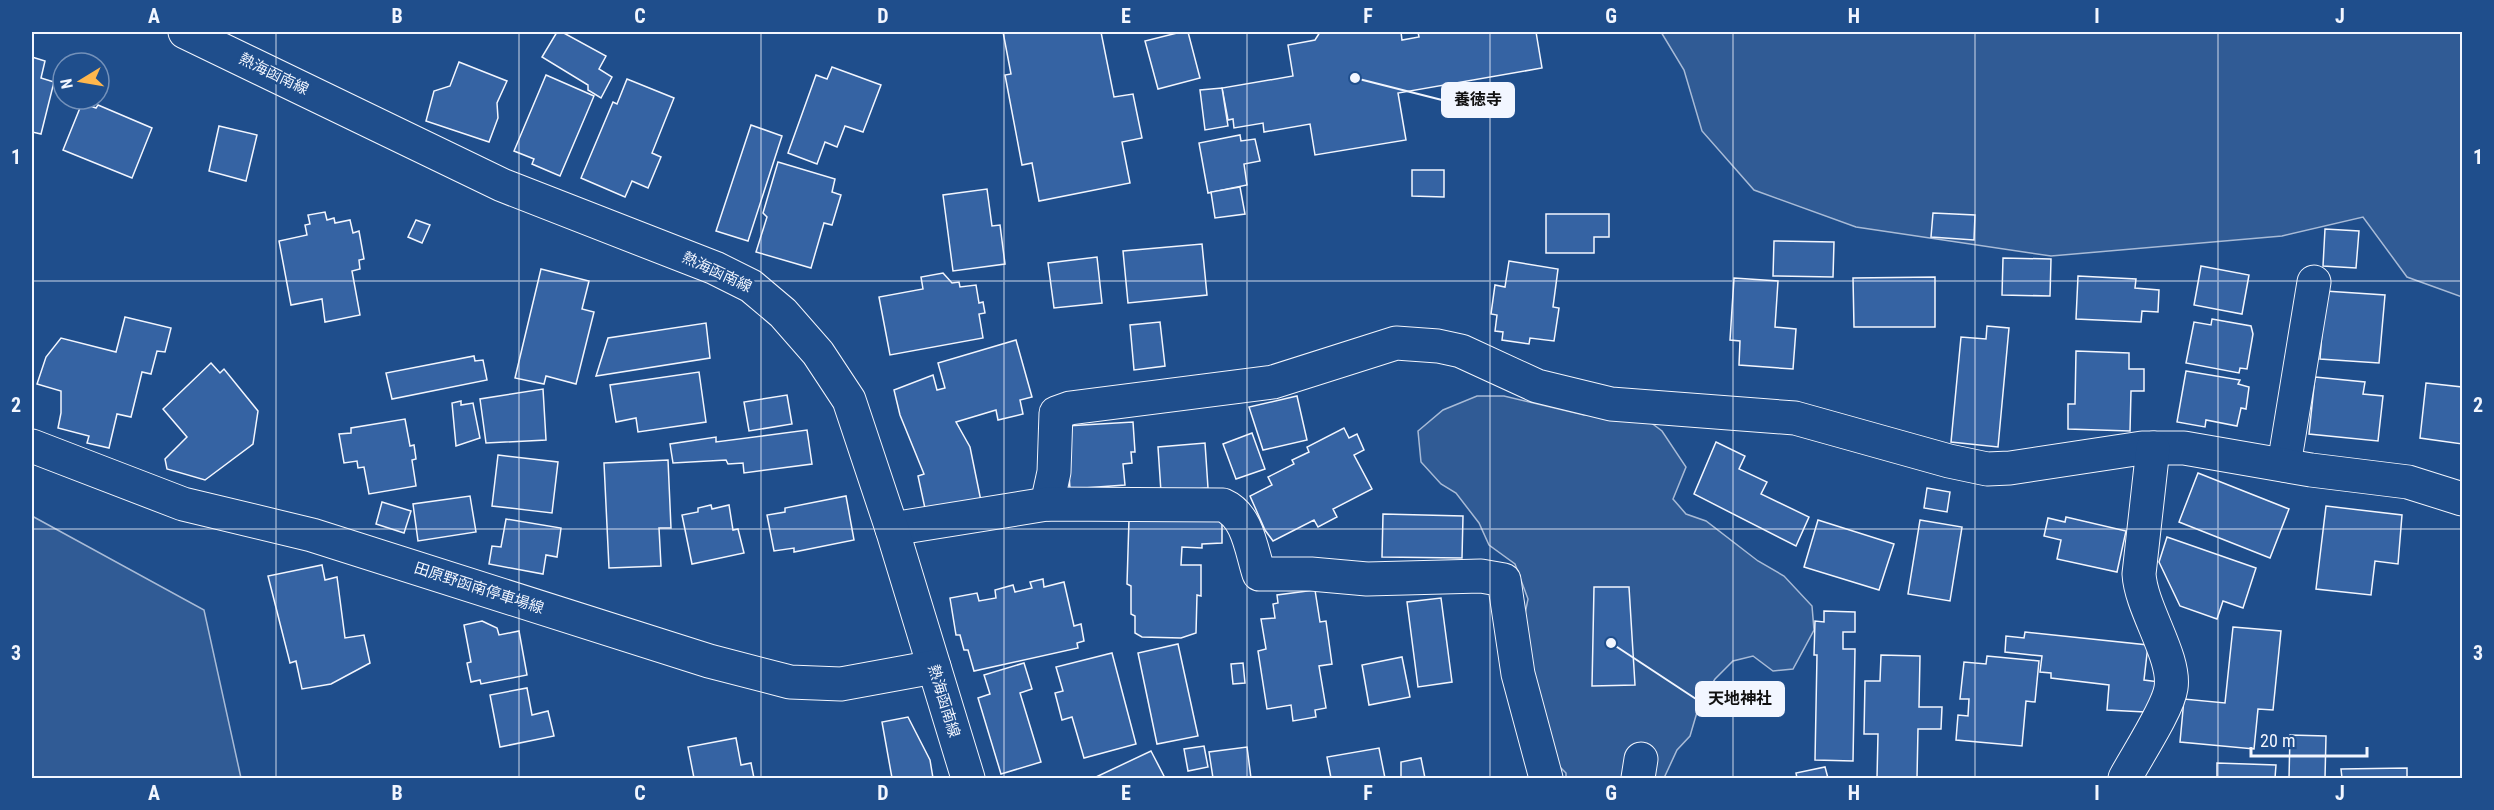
<svg xmlns="http://www.w3.org/2000/svg" width="2494" height="810" font-family="'Roboto Condensed','Noto Sans JP',sans-serif">
<rect width="100%" height="100%" fill="#1f4e8c"/>
<g fill="#305b95" stroke="#a8bbd7" stroke-width="1.5">
<polygon points="1661,32 2462,32 2462,297 2407,277 2363,217 2282,236 2051,256 1856,227 1754,190 1702,131 1684,70"/>
<polygon points="1477,396 1504,396 1584,415 1634,410 1662,431 1686,467 1673,499 1686,514 1706,521 1758,561 1784,576 1812,606 1814,630 1793,669 1773,671 1753,656 1733,661 1715,679 1700,702 1690,736 1677,750 1664,778 1566,778 1566,773 1548,755 1519,643 1528,599 1515,564 1489,545 1479,523 1456,493 1441,484 1421,462 1418,431 1443,410"/>
<polygon points="32,516 204,610 241,778 32,778"/>
</g>
<g fill="#3563a3" stroke="#f2f6ff" stroke-width="1.5">
<polygon points="557,32 562,32 606,56 599,69 612,77 601,98 588,90 588,85 542,57"/>
<polygon points="1003,32 1101,32 1114,97 1133,94 1142,138 1122,142 1130,183 1039,201 1032,163 1022,165 1005,75 1011,74"/>
<polygon points="1181,32 1188,32 1200,78 1158,89 1145,41"/>
<polygon points="1320,32 1401,32 1402,40 1419,37 1418,32 1536,32 1542,68 1398,93 1406,140 1315,155 1310,124 1264,132 1263,123 1234,128 1233,119 1228,120 1222,88 1293,76 1288,45 1315,40"/>
<polygon points="32,57 45,61 41,78 54,82 41,134 32,132"/>
<polygon points="459,62 507,81 497,103 498,118 489,142 426,121 434,91 450,86"/>
<polygon points="832,67 881,85 863,132 845,126 837,147 825,142 817,164 788,153 816,75 827,79"/>
<polygon points="546,75 594,96 560,176 532,164 534,159 514,151"/>
<polygon points="627,79 674,98 652,153 661,157 648,188 632,181 625,197 581,178 613,102 617,104"/>
<polygon points="1222,88 1228,126 1205,130 1200,90"/>
<polygon points="82,103 96,108 98,105 152,128 132,178 63,150"/>
<polygon points="751,125 782,136 748,241 716,231"/>
<polygon points="219,126 257,135 246,181 209,171"/>
<polygon points="1240,135 1241,141 1255,139 1260,161 1244,164 1247,185 1208,193 1199,143"/>
<polygon points="778,162 835,179 832,192 841,195 832,225 824,223 811,268 756,252 767,217 763,213"/>
<polygon points="1412,170 1444,170 1444,197 1412,196"/>
<polygon points="1240,187 1245,214 1215,218 1211,192"/>
<polygon points="987,189 992,226 1000,225 1005,264 953,271 943,195"/>
<polygon points="325,212 327,220 334,218 335,223 350,220 353,233 359,231 364,259 359,260 360,269 352,271 360,315 325,322 322,299 291,305 279,241 307,235 305,225 310,224 308,215"/>
<polygon points="1933,213 1975,215 1974,240 1931,237"/>
<polygon points="1546,214 1609,214 1609,237 1594,237 1594,253 1546,253"/>
<polygon points="416,220 430,225 422,243 408,237"/>
<polygon points="2325,229 2359,231 2356,268 2323,266"/>
<polygon points="1774,241 1834,242 1833,277 1773,276"/>
<polygon points="1202,244 1207,295 1128,303 1123,251"/>
<polygon points="1097,257 1102,303 1054,308 1048,263"/>
<polygon points="2003,258 2051,259 2050,296 2002,295"/>
<polygon points="1509,261 1558,269 1553,307 1559,308 1554,341 1530,338 1529,344 1502,340 1503,332 1495,331 1497,315 1491,314 1495,285 1505,287"/>
<polygon points="2201,266 2249,275 2242,314 2194,305"/>
<polygon points="541,269 589,281 582,309 594,312 576,384 546,376 544,384 515,378"/>
<polygon points="943,273 952,283 959,282 960,287 976,285 979,303 983,302 985,313 979,314 983,338 890,355 879,297 923,289 921,277"/>
<polygon points="2078,276 2136,279 2135,288 2159,290 2158,312 2142,311 2141,322 2076,319"/>
<polygon points="1935,277 1935,327 1854,327 1853,278"/>
<polygon points="1734,278 1778,281 1775,327 1796,329 1793,369 1739,365 1740,341 1730,340"/>
<polygon points="2325,291 2385,295 2379,363 2320,359"/>
<polygon points="125,317 171,328 165,352 157,351 151,374 142,372 131,417 117,414 109,448 87,443 89,436 58,428 61,413 61,391 37,384 46,357 61,338 116,352"/>
<polygon points="2212,319 2251,326 2253,334 2247,369 2240,368 2239,373 2186,363 2194,322 2211,325"/>
<polygon points="1160,322 1165,366 1134,370 1130,325"/>
<polygon points="706,323 710,358 596,376 608,338"/>
<polygon points="1987,326 2009,328 1998,447 1951,442 1961,337 1986,339"/>
<polygon points="1016,340 1032,397 1020,400 1023,414 998,420 996,410 956,422 970,447 981,501 926,513 918,476 924,474 900,415 894,390 933,375 937,390 945,388 938,363"/>
<polygon points="2076,351 2129,353 2129,369 2144,369 2144,391 2131,391 2130,431 2068,429 2068,404 2075,404"/>
<polygon points="474,356 475,361 483,360 487,380 392,399 386,373"/>
<polygon points="211,363 220,373 224,369 258,411 253,444 205,480 167,469 165,459 187,437 163,409"/>
<polygon points="2186,371 2240,380 2238,384 2249,387 2246,409 2241,408 2237,426 2206,420 2205,427 2177,422"/>
<polygon points="699,372 706,422 638,432 636,418 616,422 610,385"/>
<polygon points="2315,377 2365,382 2363,394 2383,396 2378,441 2309,434"/>
<polygon points="2426,383 2462,387 2462,444 2420,438"/>
<polygon points="543,389 546,440 486,443 480,399"/>
<polygon points="787,395 792,424 749,431 744,402"/>
<polygon points="1297,396 1307,440 1263,450 1249,407"/>
<polygon points="461,401 461,405 473,403 480,438 456,446 452,403"/>
<polygon points="405,419 410,446 414,445 416,459 412,460 416,486 369,494 364,467 358,468 357,461 344,463 339,434 351,433 351,428"/>
<polygon points="1133,422 1135,452 1131,452 1132,463 1123,464 1125,485 1070,489 1066,426"/>
<polygon points="1344,428 1349,438 1357,434 1364,450 1354,455 1372,489 1333,509 1337,517 1318,527 1314,520 1273,541 1265,530 1250,496 1272,485 1268,477 1294,464 1292,460 1309,452 1307,447"/>
<polygon points="807,430 812,464 744,473 743,463 728,464 726,460 673,463 670,444 716,437 716,442"/>
<polygon points="1252,433 1265,469 1236,479 1223,444"/>
<polygon points="1716,442 1745,456 1739,469 1767,482 1761,494 1809,517 1796,546 1694,494"/>
<polygon points="1205,443 1208,488 1161,492 1158,447"/>
<polygon points="498,455 558,462 552,513 492,506"/>
<polygon points="668,460 671,528 659,528 661,566 609,568 604,463"/>
<polygon points="2198,473 2289,509 2270,558 2179,522"/>
<polygon points="1927,488 1950,492 1947,512 1924,508"/>
<polygon points="470,496 476,532 418,541 413,504"/>
<polygon points="846,496 854,540 794,552 794,548 774,551 767,515 785,512 785,508"/>
<polygon points="382,502 411,511 404,533 376,524"/>
<polygon points="711,505 712,509 729,505 733,530 738,529 744,553 692,564 682,515 698,512 698,508"/>
<polygon points="2326,506 2402,515 2398,564 2375,561 2371,595 2316,589"/>
<polygon points="1383,514 1463,516 1462,558 1382,557"/>
<polygon points="2066,517 2126,531 2117,572 2057,559 2061,540 2044,536 2048,518 2065,522"/>
<polygon points="506,519 561,528 557,557 546,555 543,574 489,564 492,546 501,547"/>
<polygon points="1129,519 1222,521 1222,543 1202,544 1202,548 1182,547 1181,565 1201,565 1201,596 1197,595 1196,633 1181,638 1142,637 1135,633 1135,616 1131,614 1131,586 1127,584"/>
<polygon points="1818,520 1894,544 1879,590 1804,567"/>
<polygon points="1920,520 1962,527 1950,601 1908,594"/>
<polygon points="2167,537 2256,568 2243,608 2223,601 2217,619 2180,606 2159,562"/>
<polygon points="322,565 325,580 337,577 345,638 364,635 370,663 331,684 302,689 296,661 290,663 268,576"/>
<polygon points="1043,579 1044,587 1064,582 1074,626 1081,624 1084,641 1077,643 1078,648 974,671 968,650 964,650 960,635 956,635 950,598 977,593 979,601 996,598 995,590 1013,585 1015,592 1032,588 1030,582"/>
<polygon points="1594,587 1629,587 1635,685 1592,686"/>
<polygon points="1315,590 1320,622 1326,621 1332,664 1319,666 1326,708 1315,710 1316,717 1293,721 1291,705 1267,709 1258,651 1266,649 1261,619 1275,618 1273,604 1278,603 1277,595"/>
<polygon points="1441,598 1452,682 1418,687 1407,602"/>
<polygon points="1824,611 1855,612 1855,632 1843,632 1843,649 1855,649 1853,761 1815,760 1817,655 1814,655 1815,621 1824,622"/>
<polygon points="482,621 497,628 499,635 519,631 527,675 481,684 480,680 471,682 467,663 471,662 464,625"/>
<polygon points="2233,627 2281,631 2273,710 2258,709 2254,749 2180,742 2184,699 2225,703"/>
<polygon points="2025,632 2148,645 2144,680 2160,682 2145,712 2107,710 2109,685 2051,678 2051,673 2040,672 2042,656 2005,652 2006,636 2024,638"/>
<polygon points="1178,644 1198,736 1157,744 1138,653"/>
<polygon points="1112,653 1136,744 1084,758 1072,717 1062,720 1055,693 1063,691 1056,667"/>
<polygon points="1881,655 1920,656 1919,707 1942,707 1941,729 1918,729 1917,778 1877,778 1878,734 1864,734 1865,681 1880,681"/>
<polygon points="1987,656 2039,661 2035,702 2026,701 2022,746 1956,740 1958,715 1968,716 1969,699 1960,699 1964,662 1986,664"/>
<polygon points="1402,657 1410,697 1369,705 1362,665"/>
<polygon points="1024,663 1032,689 1020,693 1041,762 1001,774 978,698 990,694 984,675"/>
<polygon points="1243,663 1245,683 1233,684 1231,664"/>
<polygon points="527,688 532,715 548,711 554,736 500,747 490,695"/>
<polygon points="908,717 930,760 933,778 892,778 882,722"/>
<polygon points="2290,735 2326,736 2325,778 2289,778"/>
<polygon points="736,738 741,765 751,763 754,778 694,778 688,747"/>
<polygon points="1204,746 1208,767 1188,771 1184,749"/>
<polygon points="1247,747 1251,778 1213,778 1209,752"/>
<polygon points="1379,748 1385,778 1331,778 1327,757"/>
<polygon points="1151,751 1165,778 1097,778 1096,777"/>
<polygon points="1421,758 1425,778 1401,778 1401,762"/>
<polygon points="2217,763 2276,765 2275,778 2217,778"/>
<polygon points="1825,767 1828,778 1797,778 1796,773"/>
<polygon points="2407,768 2407,778 2342,778 2341,769"/>
</g>
<g fill="none" stroke-linecap="round" stroke-linejoin="round">
<defs>
<g id="minor">
<polyline points="2284,465 2314,282"/>
<polyline points="1047,504 1054,472 1056,413 1070,408 1273,382 1396,343 1438,346 1461,351 1537,386 1611,404 1795,418 1949,461 1987,469 2010,468 2142,448 2184,448 2311,470 2408,482 2462,499"/>
<path d="M892 529 1047 504 1223 505C1248 516 1251 549 1259 574H1311L1367 579 1481 576 1504 580 1518 674 1546 778"/>
<polyline points="1638,778 1641,759"/>
<path d="M2125 778C2136 757 2168 709 2171 688 2176 657 2141 609 2139 574L2153 448"/>
</g>
<g id="major">
<polyline points="185,32 502,185 715,268 751,286 783,313 818,353 849,400 892,529 968,778"/>
<polyline points="32,446 183,504 312,535 709,661 790,682 841,684 934,667"/>
</g>
</defs>
<use href="#minor" stroke="#f2f6ff" stroke-width="35"/>
<use href="#major" stroke="#f2f6ff" stroke-width="35"/>
<use href="#minor" stroke="#1f4e8c" stroke-width="33"/>
<use href="#major" stroke="#1f4e8c" stroke-width="33"/>
</g>
<path fill="none" stroke="#f2f6ff" stroke-width="1.5" stroke-opacity="0.55" d="M276 32V778M519 32V778M761 32V778M1004 32V778M1247 32V778M1490 32V778M1733 32V778M1975 32V778M2218 32V778M32 281H2462M32 529H2462"/>
<g text-anchor="middle" stroke-width="4.5" stroke-linejoin="round" paint-order="stroke">
<g font-size="15" fill="#f2f6ff" stroke="#1f4e8c">
<text transform="translate(274 74) rotate(26)" y="5">熱海函南線</text>
<text transform="translate(717 272) rotate(25)" y="5">熱海函南線</text>
<text transform="translate(479 588) rotate(18)" y="5">田原野函南停車場線</text>
<text transform="translate(944 701) rotate(73)" y="5">熱海函南線</text>
</g>
</g>
<path fill="none" stroke="#f2f6ff" stroke-width="2" d="M1355 78L1442 100M1611 643L1696 699"/>
<g fill="#f2f6ff" stroke="#1f4e8c" stroke-width="2">
<circle cx="1355" cy="78" r="6"/>
<circle cx="1611" cy="643" r="6"/>
</g>
<g fill="#f2f6ff" stroke="#f2f6ff" stroke-width="2">
<rect x="1442" y="83" width="72" height="34" rx="6"/>
<rect x="1696" y="682" width="88" height="34" rx="6"/>
</g>
<g font-size="16" text-anchor="middle" font-weight="bold" fill="#111">
<text x="1478" y="105">養徳寺</text>
<text x="1740" y="704">天地神社</text>
</g>
<rect width="2494" height="810" fill="none" stroke="#1f4e8c" stroke-width="66"/>
<g transform="translate(81 81) rotate(259)"><circle r="28" fill="#1f4e8c" stroke="#7391ba" stroke-width="1.5"/>
<path d="M0-4.5L10 22L0 15L-10 22Z" fill="#ffb74d"/>
<text y="-9" font-size="16" font-weight="bold" text-anchor="middle" fill="#f2f6ff">N</text>
</g>
<path d="M2251 747v9h116v-9" fill="none" stroke="#f2f6ff" stroke-width="3"/>
<text x="2260" y="747" font-size="18" fill="#f2f6ff" stroke="#1f4e8c" stroke-width="4.5" paint-order="stroke">20 m</text>
<rect x="33" y="33" width="2428" height="744" fill="none" stroke="#f2f6ff" stroke-width="2"/>
<g font-size="20" text-anchor="middle" font-weight="bold" fill="#f2f6ff">
<text x="154" y="23">A</text>
<text x="397" y="23">B</text>
<text x="640" y="23">C</text>
<text x="883" y="23">D</text>
<text x="1126" y="23">E</text>
<text x="1368" y="23">F</text>
<text x="1611" y="23">G</text>
<text x="1854" y="23">H</text>
<text x="2097" y="23">I</text>
<text x="2340" y="23">J</text>
<text x="16" y="164">1</text>
<text x="2478" y="164">1</text>
<text x="16" y="412">2</text>
<text x="2478" y="412">2</text>
<text x="16" y="660">3</text>
<text x="2478" y="660">3</text>
<text x="154" y="800">A</text>
<text x="397" y="800">B</text>
<text x="640" y="800">C</text>
<text x="883" y="800">D</text>
<text x="1126" y="800">E</text>
<text x="1368" y="800">F</text>
<text x="1611" y="800">G</text>
<text x="1854" y="800">H</text>
<text x="2097" y="800">I</text>
<text x="2340" y="800">J</text>
</g>
</svg>
